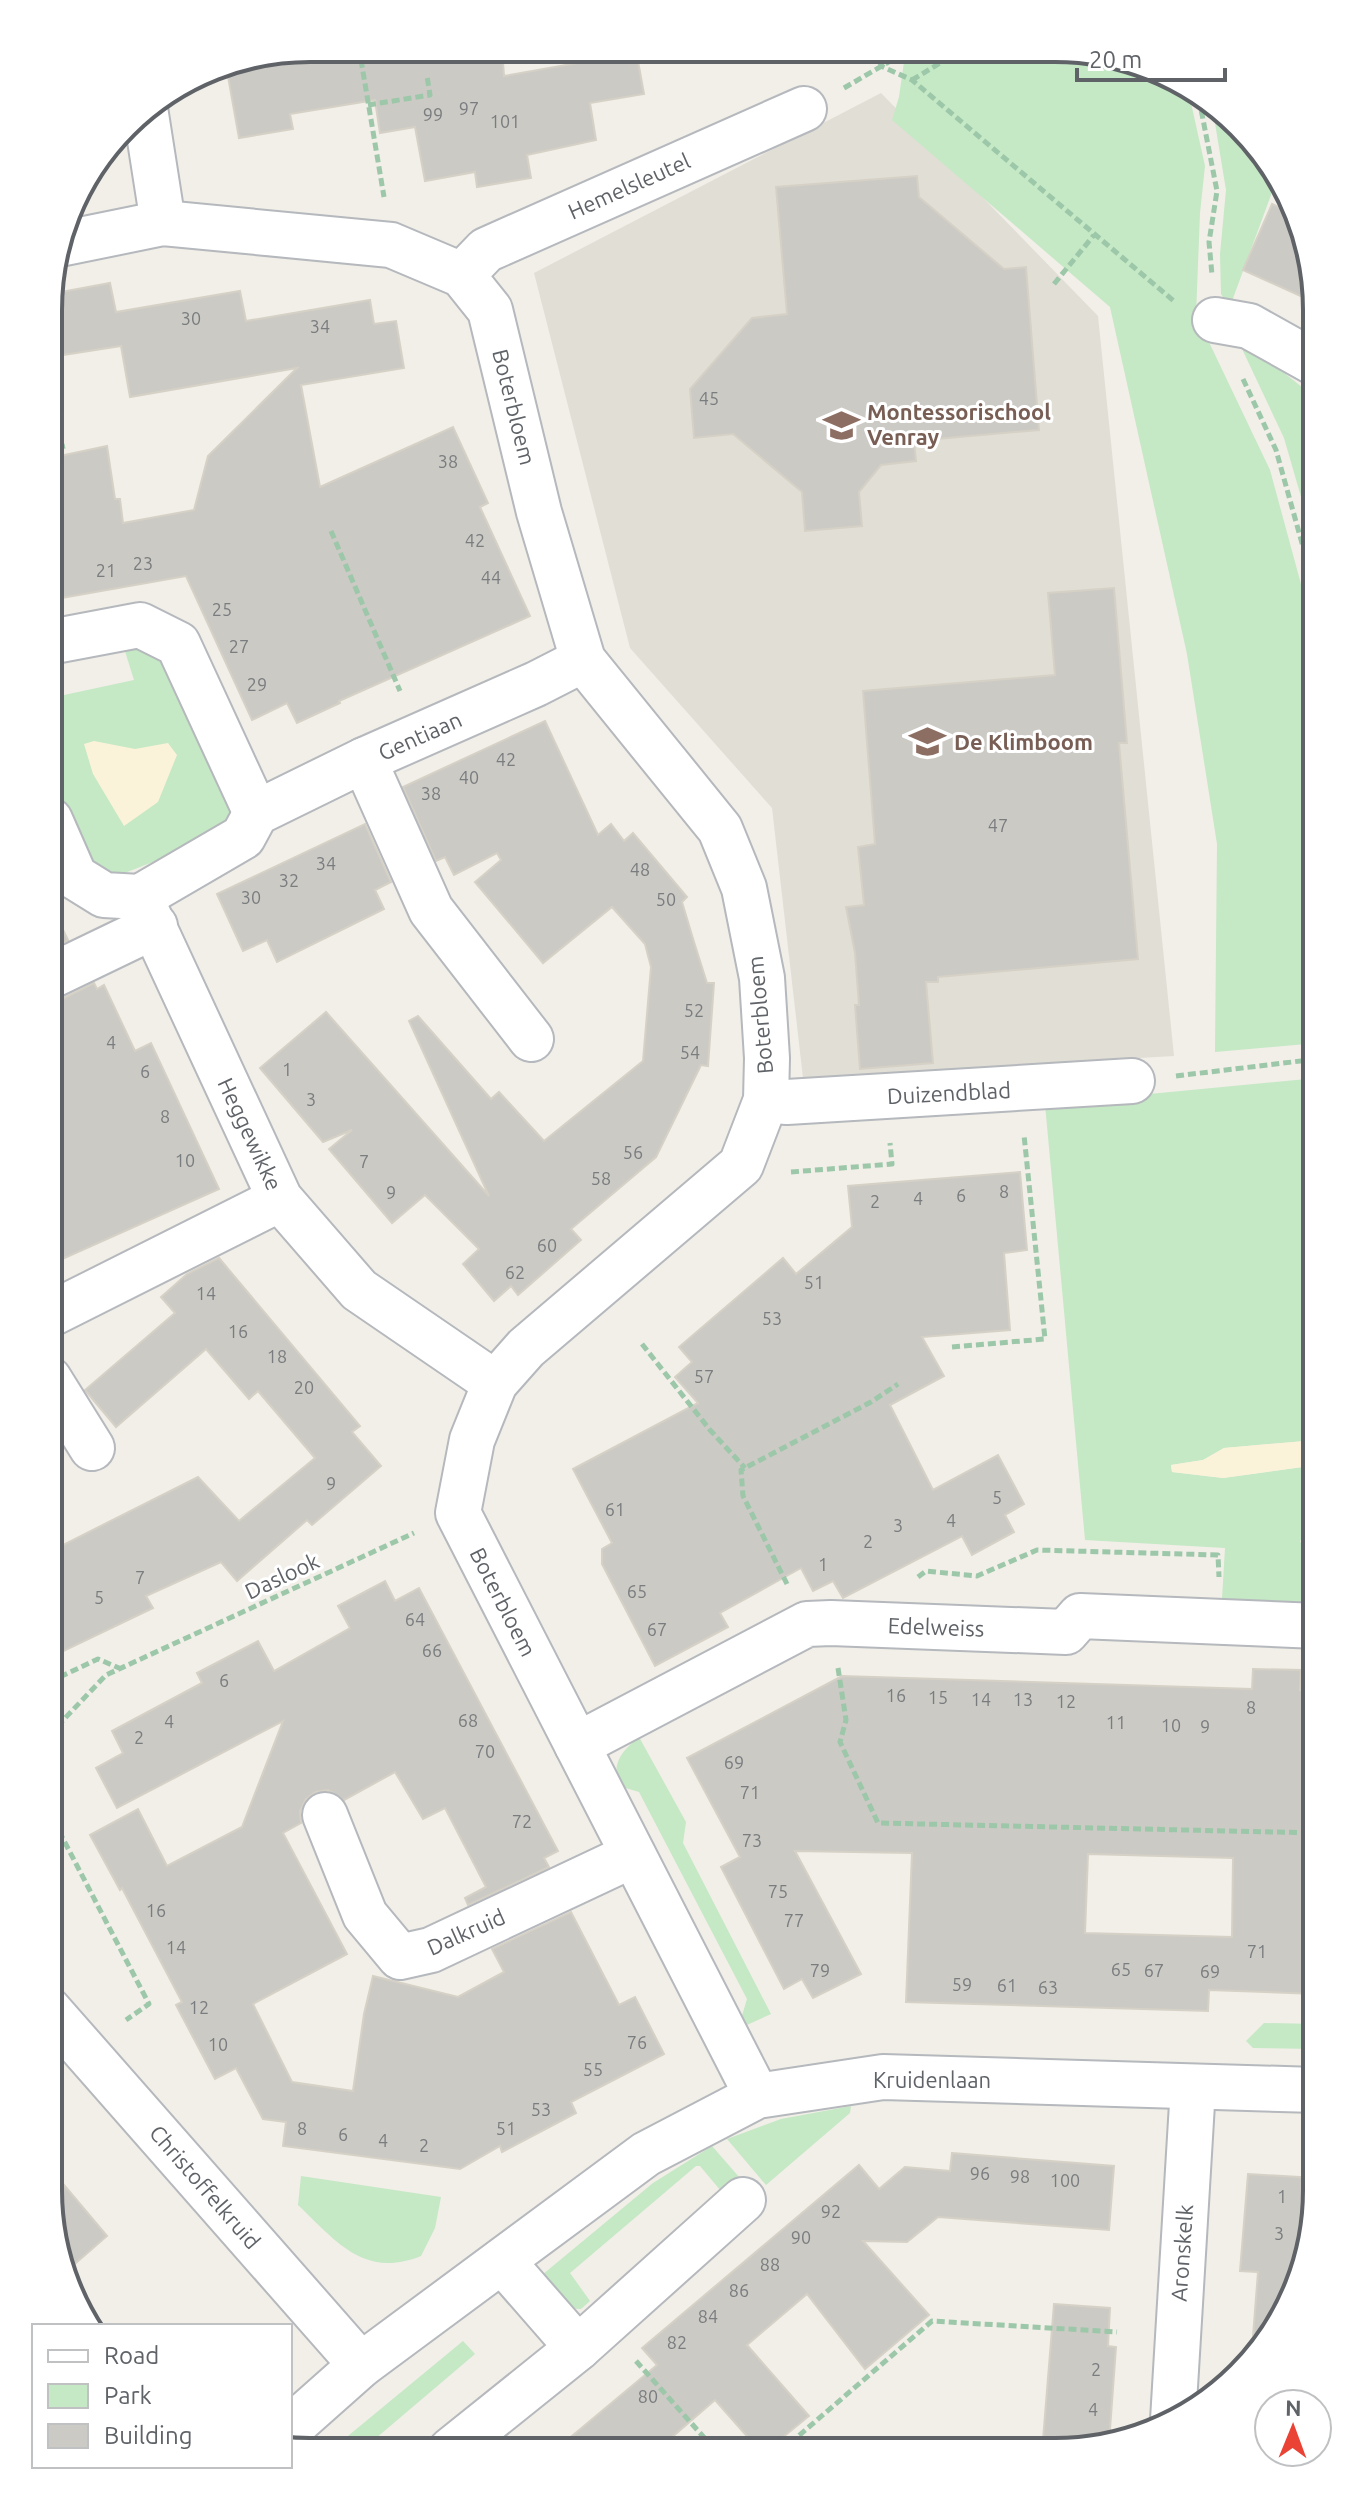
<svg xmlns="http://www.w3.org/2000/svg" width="1365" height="2500" font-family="Ubuntu,sans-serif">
<rect width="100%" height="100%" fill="#f1efe8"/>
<polygon fill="#e1ded6" points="881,93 1098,316 1174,1056 803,1078 772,808 630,648 534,273"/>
<g fill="#c5e8c5">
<polygon points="922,52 1106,53 1189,94 1205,166 1200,213 1196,315 1270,470 1317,643 1317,1043 1215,1052 1217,844 1187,654 1110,307 892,120 899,97 904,62"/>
<polygon points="1212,105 1227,113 1275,184 1232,301 1225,300 1221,294 1220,254 1226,190"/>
<polygon points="1235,334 1317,399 1317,552 1284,438"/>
<polygon points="124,648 148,649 164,658 228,800 233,821 214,838 117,876 84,864 50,792 50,698 134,680"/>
<polygon points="1317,1078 1317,1440 1224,1448 1203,1460 1171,1465 1172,1472 1223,1478 1317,1465 1317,1522 1308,1520 1300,1542 1317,1549 1317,1616 1231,1614 1222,1599 1225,1548 1085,1540 1045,1104"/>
<path d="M639 1737 686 1822 683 1843 771 2014 738 2029 747 1999 639 1792 619 1786C611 1763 622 1751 639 1737Z"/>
<polygon points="1264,2023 1316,2024 1316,2049 1253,2048 1246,2041"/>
<polygon points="851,2106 850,2113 766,2185 727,2139 781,2119"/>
<polygon points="712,2146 739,2177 721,2191 700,2166 696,2166 570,2273 590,2301 581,2309 559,2308 536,2280 653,2183"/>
<path d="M301 2176 441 2197 435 2228 421 2256C364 2279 336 2241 298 2205Z"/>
<polygon points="463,2341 475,2354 362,2450 331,2450"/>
</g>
<g fill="#fbf3d9">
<polygon points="94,741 135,749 168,743 177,755 158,802 124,826 93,774 84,744"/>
<polygon points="1317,1440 1317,1465 1223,1478 1172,1472 1171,1465 1203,1460 1224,1448"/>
</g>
<g fill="#cccac5" stroke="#d6d1c6" stroke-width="2" fill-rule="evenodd">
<polygon points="310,48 502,49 504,76 583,62 581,50 636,50 644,94 590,103 596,140 527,155 531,178 477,187 475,172 425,181 415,127 380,133 375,100 290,114 293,129 239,138 226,65"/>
<polygon points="917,176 919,197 1004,269 1026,267 1039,430 914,441 916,461 881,465 859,492 862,526 805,531 802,492 733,434 694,438 690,389 752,318 787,314 776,187"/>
<polygon points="1272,204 1296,215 1303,225 1316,303 1243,270"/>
<polygon points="110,283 116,312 240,291 246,321 370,300 374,324 396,321 404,368 301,385 320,487 453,427 488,503 480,507 530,616 339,701 340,703 297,723 287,703 252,720 186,576 50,600 50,458 107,446 115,499 120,499 123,523 194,510 208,456 297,368 130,397 121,346 50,357 50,294"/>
<polygon points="1114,588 1127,743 1119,743 1138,959 938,977 938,982 926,982 933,1063 860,1069 855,1005 859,1005 855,953 846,907 864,905 858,847 875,844 863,691 1055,675 1048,593"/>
<polygon points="545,721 598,835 611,824 624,841 633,833 687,897 682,902 694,942 707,983 714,983 708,1066 701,1065 656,1157 571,1229 581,1240 518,1295 511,1286 494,1301 463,1264 479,1249 425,1195 392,1223 329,1149 352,1130 323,1142 260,1068 326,1012 489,1196 409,1021 418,1016 491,1099 499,1092 544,1141 643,1061 651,967 645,944 612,907 543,963 475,882 501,860 497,853 454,875 445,857 436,861 403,787"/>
<polygon points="365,824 391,882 375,890 384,909 277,962 267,940 243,951 217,894"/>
<polygon points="49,901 68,940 49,949"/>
<polygon points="94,983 97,989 104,985 135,1051 151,1043 219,1189 49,1265 49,1002 60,1000"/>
<polygon points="1020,1172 1027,1250 1004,1253 1010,1330 922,1337 944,1376 890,1405 933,1490 998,1455 1024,1504 1005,1515 1014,1532 972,1555 962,1536 843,1598 833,1581 813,1591 801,1568 720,1613 728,1627 655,1666 602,1564 602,1549 612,1543 573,1469 698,1403 675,1377 692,1362 679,1347 783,1258 796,1274 852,1227 848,1186"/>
<polygon points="219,1258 360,1426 352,1432 381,1466 312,1525 307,1520 237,1581 221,1562 146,1596 153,1608 49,1658 49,1552 198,1477 239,1521 315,1458 258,1391 249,1399 206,1349 116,1427 85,1390 175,1313 161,1297 187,1274"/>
<polygon points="385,1581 395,1601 419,1588 558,1851 544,1858 549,1867 468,1905 465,1898 486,1887 445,1808 423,1819 395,1772 344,1800 328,1790 316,1792 306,1799 300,1811 301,1823 283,1833 347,1954 253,2004 292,2082 353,2091 364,2014 373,1976 458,1997 504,1972 492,1949 571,1912 619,2005 635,1997 664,2054 571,2102 576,2113 502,2152 500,2146 460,2169 283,2146 286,2122 263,2119 236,2068 215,2079 176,2005 182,2002 122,1888 120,1890 90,1835 138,1809 167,1866 242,1827 283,1721 117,1808 96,1768 123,1753 112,1731 202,1683 197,1673 258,1641 274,1671 350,1628 338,1606"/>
<path d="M1253 1669 1301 1670 1300 1690 1317 1691 1316 1994 1209 1990 1208 2011 906 2002 912 1853 795 1851 861 1974 813 1998 802 1979 784 1989 721 1867 740 1857 687 1758 842 1676 1252 1689ZM1088 1854 1233 1858 1232 1937 1085 1933Z"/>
<polygon points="952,2153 1114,2166 1109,2230 938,2217 907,2242 863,2241 929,2315 865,2369 807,2294 747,2345 809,2416 766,2451 760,2451 715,2400 656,2451 554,2451 657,2365 642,2348 859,2165 879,2189 905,2167 950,2171"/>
<polygon points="48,2166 107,2236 62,2275 48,2190"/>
<polygon points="1248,2174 1316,2178 1316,2207 1297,2290 1263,2349 1251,2362 1258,2272 1240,2271"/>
<polygon points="1054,2304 1110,2308 1108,2346 1116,2347 1109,2443 1042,2452"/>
</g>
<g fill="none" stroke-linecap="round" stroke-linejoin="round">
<defs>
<g id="minor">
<polyline points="145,108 163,223"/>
<polyline points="60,244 163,223 391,245 462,275 490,310 539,512 583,660 720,829 744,888 762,978 767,1058 766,1100 741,1165 526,1348 495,1383 472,1440 458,1513 757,2096"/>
<polyline points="462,275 486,250 804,109"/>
<polyline points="1215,320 1249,326 1317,364"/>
<polyline points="50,642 140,625 178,644 256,813"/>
<polyline points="364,760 431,910 531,1039"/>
<polyline points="50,820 75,877 104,895 140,897 243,837 256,813 364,760 536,684 583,660"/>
<polyline points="140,897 280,1199 359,1290 495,1383"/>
<polyline points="49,977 155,926"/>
<polyline points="766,1100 787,1102 1132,1081"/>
<polyline points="51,1314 280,1199"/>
<polyline points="49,1379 92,1448"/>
<polyline points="577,1745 807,1624 831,1623 1066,1632 1080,1616 1317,1626"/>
<polyline points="325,1815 365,1915 400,1957 431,1950 633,1855"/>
<polyline points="48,2009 361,2365"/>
<polyline points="502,2261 578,2348"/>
<polyline points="1173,2420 1193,2087"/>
<polyline points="290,2428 361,2365 646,2154 757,2096 883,2077 1316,2090"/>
<polyline points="451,2450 578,2348 743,2200"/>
</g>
</defs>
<use href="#minor" stroke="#b5b8bc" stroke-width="48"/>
<g stroke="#9cc7a9" stroke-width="5" stroke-dasharray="8 4" stroke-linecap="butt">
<polyline points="359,48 384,197"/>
<polyline points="730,51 731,63"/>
<polyline points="872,52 883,67 912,80 1175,302"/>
<polyline points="423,57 476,49"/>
<polyline points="912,80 958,52"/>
<polyline points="844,88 906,52"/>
<polyline points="1199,99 1217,191 1209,242 1212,275"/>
<polyline points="368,105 430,95 427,76"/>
<polyline points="1054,284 1094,235"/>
<polyline points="1243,379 1276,450 1317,597"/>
<polyline points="50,449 65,446"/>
<polyline points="331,531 400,691"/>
<polyline points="1176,1076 1317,1059"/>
<polyline points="791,1172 892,1164 890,1143"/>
<polyline points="642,1344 710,1430 745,1468"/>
<polyline points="952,1347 1045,1339 1024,1135"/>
<polyline points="918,1577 926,1571 977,1576 1037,1550 1218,1555 1219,1577"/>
<polyline points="787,1584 743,1496 741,1470 871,1402 898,1384"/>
<polyline points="838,1668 846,1720 840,1742 878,1823 1317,1833"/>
<polyline points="49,1682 98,1659 119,1668"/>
<polyline points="49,1735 106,1675 414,1533"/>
<polyline points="48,1810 149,2004 126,2020"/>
<polyline points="636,2361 716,2451"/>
<polyline points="781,2451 932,2321 1117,2332"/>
</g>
<use href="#minor" stroke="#fff" stroke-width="44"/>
</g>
<defs>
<symbol id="school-bare" viewBox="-9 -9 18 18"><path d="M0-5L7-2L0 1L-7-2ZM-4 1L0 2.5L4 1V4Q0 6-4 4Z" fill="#8d6e63" stroke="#fff" stroke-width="2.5" paint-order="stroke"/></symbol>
</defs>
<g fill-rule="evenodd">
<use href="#school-bare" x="816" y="400" width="51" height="51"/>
<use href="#school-bare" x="902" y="716" width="51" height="51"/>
</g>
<g text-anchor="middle" stroke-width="6" stroke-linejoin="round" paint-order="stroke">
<g font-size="18" fill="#7a7d7f">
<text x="469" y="115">97</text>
<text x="433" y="121">99</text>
<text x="505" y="128">101</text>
<text x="191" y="325">30</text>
<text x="320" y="333">34</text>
<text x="709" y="405">45</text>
<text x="448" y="468">38</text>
<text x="475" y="547">42</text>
<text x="143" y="570">23</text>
<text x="106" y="577">21</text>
<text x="491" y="584">44</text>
<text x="222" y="616">25</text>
<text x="239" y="653">27</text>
<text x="257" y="691">29</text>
<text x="506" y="766">42</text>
<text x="469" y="784">40</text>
<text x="431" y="800">38</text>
<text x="998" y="832">47</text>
<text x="326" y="870">34</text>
<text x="640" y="876">48</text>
<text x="289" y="887">32</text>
<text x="251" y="904">30</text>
<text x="666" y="906">50</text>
<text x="694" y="1017">52</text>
<text x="111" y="1049">4</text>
<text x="690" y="1059">54</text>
<text x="287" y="1076">1</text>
<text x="145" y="1078">6</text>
<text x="311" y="1106">3</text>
<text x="165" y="1123">8</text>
<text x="633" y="1159">56</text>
<text x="185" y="1167">10</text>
<text x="364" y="1168">7</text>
<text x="601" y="1185">58</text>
<text x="1004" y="1198">8</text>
<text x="391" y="1199">9</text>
<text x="961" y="1202">6</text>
<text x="918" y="1205">4</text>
<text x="875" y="1208">2</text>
<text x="547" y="1252">60</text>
<text x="515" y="1279">62</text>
<text x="814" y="1289">51</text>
<text x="206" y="1300">14</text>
<text x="772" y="1325">53</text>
<text x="238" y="1338">16</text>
<text x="277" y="1363">18</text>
<text x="704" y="1383">57</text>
<text x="304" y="1394">20</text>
<text x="331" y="1490">9</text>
<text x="997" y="1504">5</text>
<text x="615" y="1516">61</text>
<text x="951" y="1527">4</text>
<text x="898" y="1532">3</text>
<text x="868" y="1548">2</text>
<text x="823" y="1571">1</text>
<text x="140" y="1584">7</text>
<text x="637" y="1598">65</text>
<text x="99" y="1604">5</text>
<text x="415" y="1626">64</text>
<text x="657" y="1636">67</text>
<text x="432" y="1657">66</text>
<text x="224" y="1687">6</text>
<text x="896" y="1702">16</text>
<text x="938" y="1704">15</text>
<text x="981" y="1706">14</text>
<text x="1023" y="1706">13</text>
<text x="1066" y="1708">12</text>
<text x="1251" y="1714">8</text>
<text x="468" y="1727">68</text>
<text x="169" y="1728">4</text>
<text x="1116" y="1729">11</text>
<text x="1171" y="1732">10</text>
<text x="1205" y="1733">9</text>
<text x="139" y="1744">2</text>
<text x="485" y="1758">70</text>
<text x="734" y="1769">69</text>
<text x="750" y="1799">71</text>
<text x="522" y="1828">72</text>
<text x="752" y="1847">73</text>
<text x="778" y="1898">75</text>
<text x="156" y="1917">16</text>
<text x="794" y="1927">77</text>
<text x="176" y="1954">14</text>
<text x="1257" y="1958">71</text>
<text x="1121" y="1976">65</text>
<text x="820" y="1977">79</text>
<text x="1154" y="1977">67</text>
<text x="1210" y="1978">69</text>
<text x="962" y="1991">59</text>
<text x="1007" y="1992">61</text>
<text x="1048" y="1994">63</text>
<text x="199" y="2014">12</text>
<text x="637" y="2049">76</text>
<text x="218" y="2051">10</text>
<text x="593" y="2076">55</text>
<text x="541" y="2116">53</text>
<text x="302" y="2135">8</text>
<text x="506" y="2135">51</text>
<text x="343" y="2141">6</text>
<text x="383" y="2147">4</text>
<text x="424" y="2152">2</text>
<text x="980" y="2180">96</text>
<text x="1020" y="2183">98</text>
<text x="1065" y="2187">100</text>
<text x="1282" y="2203">1</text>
<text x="831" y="2218">92</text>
<text x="1279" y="2240">3</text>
<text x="801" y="2244">90</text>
<text x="770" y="2271">88</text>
<text x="739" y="2297">86</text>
<text x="708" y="2323">84</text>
<text x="677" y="2349">82</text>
<text x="1096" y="2376">2</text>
<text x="648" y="2403">80</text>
<text x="1093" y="2416">4</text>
</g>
<g font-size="22" fill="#5f6368" stroke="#fff">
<text transform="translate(629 186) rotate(-24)" y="8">Hemelsleutel</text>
<text transform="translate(514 407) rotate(76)" y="8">Boterbloem</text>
<text transform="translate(420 736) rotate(-24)" y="8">Gentiaan</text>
<text transform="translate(760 1015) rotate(-95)" y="8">Boterbloem</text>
<text transform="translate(949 1093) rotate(-3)" y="8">Duizendblad</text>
<text transform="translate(250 1134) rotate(65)" y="8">Heggewikke</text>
<text transform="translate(282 1576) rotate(-25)" y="8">Daslook</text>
<text transform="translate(503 1602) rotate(63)" y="8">Boterbloem</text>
<text transform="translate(936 1627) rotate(2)" y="8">Edelweiss</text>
<text transform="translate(466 1932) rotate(-24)" y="8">Dalkruid</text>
<text x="932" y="2088">Kruidenlaan</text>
<text transform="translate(205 2187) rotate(49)" y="8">Christoffelkruid</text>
<text transform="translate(1182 2253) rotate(-86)" y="8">Aronskelk</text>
</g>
<g font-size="22" font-weight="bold" fill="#785e54" stroke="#fff" text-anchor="start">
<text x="867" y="420">Montessorischool<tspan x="867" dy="25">Venray</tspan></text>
<text x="954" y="750">De Klimboom</text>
</g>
</g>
<path d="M0 0H1365V2500H0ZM310 62H1055A248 248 0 0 1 1303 310V2190A248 248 0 0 1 1055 2438H310A248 248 0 0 1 62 2190V310A248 248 0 0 1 310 62Z" fill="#fff" fill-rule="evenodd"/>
<path fill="none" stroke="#5f6368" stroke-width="4" d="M310 62H1055A248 248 0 0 1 1303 310V2190A248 248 0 0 1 1055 2438H310A248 248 0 0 1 62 2190V310A248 248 0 0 1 310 62Z"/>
<rect x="32" y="2324" width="260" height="144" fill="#ffffff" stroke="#bfc1c3" stroke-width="2"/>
<rect x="48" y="2350" width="40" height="12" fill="#ffffff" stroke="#bfc1c3" stroke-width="2"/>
<text x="104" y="2364" font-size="24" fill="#5f6368">Road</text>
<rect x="48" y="2384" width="40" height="24" fill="#c5e8c5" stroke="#bfc1c3" stroke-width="2"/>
<text x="104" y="2404" font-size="24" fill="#5f6368">Park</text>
<rect x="48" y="2424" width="40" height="24" fill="#cccac5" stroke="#bfc1c3" stroke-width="2"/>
<text x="104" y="2444" font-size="24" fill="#5f6368">Building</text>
<g transform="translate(1293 2428) rotate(1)"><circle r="38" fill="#ffffff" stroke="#bfc1c3" stroke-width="2"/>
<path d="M0-6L14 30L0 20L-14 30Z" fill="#ea4335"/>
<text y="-12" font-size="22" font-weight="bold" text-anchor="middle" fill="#5f6368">N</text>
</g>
<path d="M1077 68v12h148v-12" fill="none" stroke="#5f6368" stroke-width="4"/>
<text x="1089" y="68" font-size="24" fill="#5f6368" stroke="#ffffff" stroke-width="6" paint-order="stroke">20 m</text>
</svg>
